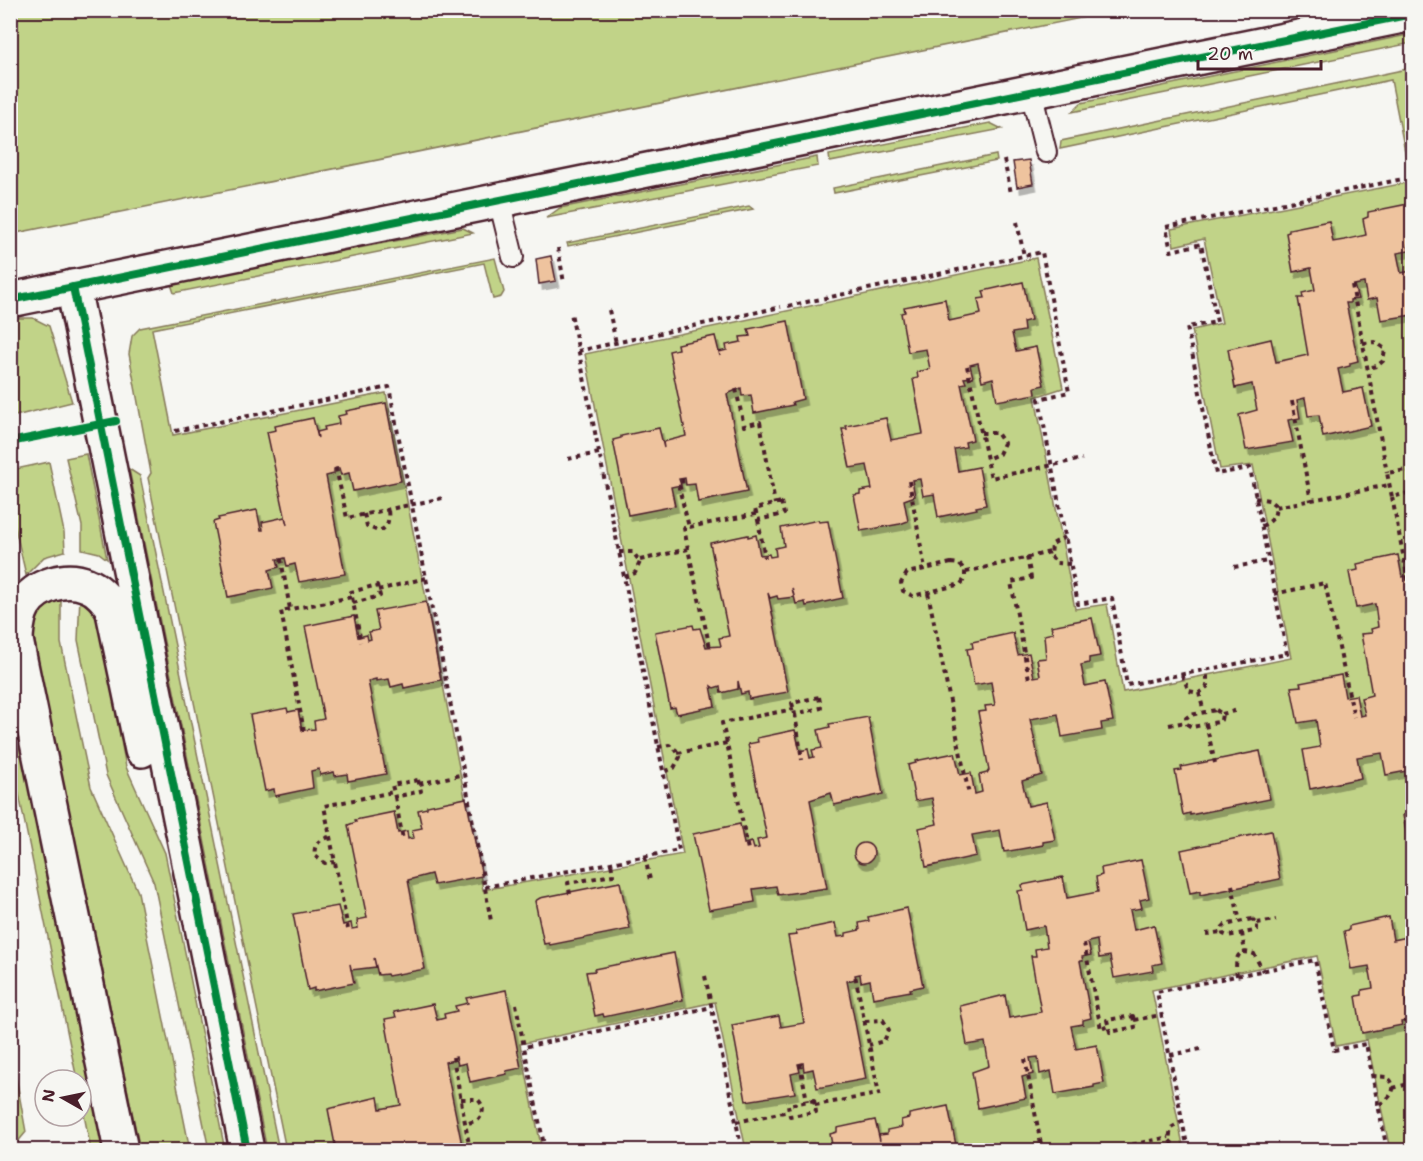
<svg xmlns="http://www.w3.org/2000/svg" width="1423" height="1161" font-family="'Shantell Sans',sans-serif">
<defs>
<filter id="shadow"><feDropShadow dx="3.5" dy="6" stdDeviation="0" flood-color="#0004"/></filter>
</defs>
<rect width="100%" height="100%" fill="#f6f6f2"/>
<filter id="ink" filterUnits="userSpaceOnUse"><feTurbulence type="fractalNoise" baseFrequency=".0167" numOctaves="2"/><feDisplacementMap in="SourceGraphic" scale="12" xChannelSelector="R" yChannelSelector="G"/><feConvolveMatrix kernelMatrix="1 2 1 2 8 2 1 2 1" color-interpolation-filters="sRGB"/></filter>
<g filter="url(#ink)">
<g fill="#c1d388" stroke="#86795a" stroke-width="1.5">
<polygon points="11,10 1116,10 1116,11 11,234"/>
<polygon points="1412,34 1412,43 1072,112 1081,103"/>
<polygon points="1412,68 1412,1150 1390,1150 1367,1040 1336,1046 1317,956 1152,990 1184,1150 746,1150 715,1002 520,1044 542,1150 286,1150 148,478 151,473 129,354 132,336 140,328 495,258 504,292 501,297 493,299 484,263 152,329 173,435 386,393 483,890 683,854 585,354 1036,258 1063,388 1035,397 1075,609 1107,604 1123,692 1291,658 1253,465 1220,469 1192,330 1222,323 1204,239 1174,246 1171,229 1411,182 1391,80 1060,149 1061,141"/>
<polygon points="990,123 1002,129 830,162 829,155"/>
<polygon points="996,155 997,161 834,193 833,188"/>
<polygon points="817,157 818,166 546,218 560,208"/>
<polygon points="749,206 753,209 568,246 567,243"/>
<polygon points="463,228 473,233 174,293 171,284"/>
<polygon points="14,318 33,318 49,326 72,402 11,417 10,319"/>
<polygon points="86,454 107,559 99,553 82,549 82,526 66,458"/>
<polygon points="49,462 64,532 65,551 44,557 26,575 11,510 11,470"/>
<polygon points="129,469 140,476 279,1150 267,1150"/>
<path d="M61 593V643L91 787 138 892 190 1150H140L38 661C36 644 27 615 43 603 48 599 55 596 61 593Z"/>
<polygon points="80,596 90,604 100,629 126,767 165,853 225,1150 209,1150 154,883 106,775 78,640"/>
<polygon points="11,697 103,1150 91,1150 81,1100 81,1080 77,1080 11,755"/>
<polygon points="10,1044 26,1132 11,1150 10,1150"/>
</g>
<g fill="#eec39e" stroke="#4a1f2b" stroke-width="1.5" filter="url(#shadow)">
<polygon points="1029,160 1033,184 1017,187 1013,162"/>
<polygon points="1408,204 1412,227 1412,243 1408,244 1409,251 1397,253 1401,273 1412,271 1412,315 1381,320 1377,298 1367,300 1364,283 1354,285 1358,299 1350,300 1350,303 1346,303 1358,361 1350,363 1350,366 1338,369 1343,392 1363,388 1371,426 1323,437 1319,415 1308,416 1305,398 1297,400 1300,418 1288,420 1293,442 1246,450 1239,415 1257,410 1252,384 1235,388 1228,349 1271,339 1276,362 1308,355 1298,298 1303,298 1302,293 1315,290 1311,268 1293,272 1286,233 1289,232 1289,229 1329,221 1333,242 1344,240 1366,235 1363,219 1368,217 1368,212"/>
<polygon points="551,256 556,281 539,284 536,259"/>
<polygon points="1023,282 1031,320 1023,322 1024,331 1012,333 1016,351 1036,347 1044,385 1035,387 1036,394 997,401 993,378 982,381 978,363 970,365 973,377 964,378 966,383 961,384 973,440 965,442 966,447 954,449 958,471 979,467 986,505 976,507 977,509 938,517 934,494 923,496 920,479 912,480 915,496 904,500 908,521 900,524 861,531 854,495 860,494 860,491 872,489 867,465 850,468 842,429 847,429 846,426 886,418 891,440 923,434 913,379 918,378 917,372 930,369 926,349 908,352 901,313 905,312 904,307 945,299 949,321 981,314 978,299 985,298 983,291"/>
<polygon points="788,321 803,399 792,402 793,405 754,413 751,395 742,396 741,388 727,394 747,492 698,502 695,484 686,485 685,478 679,479 681,485 671,487 675,506 628,515 613,440 621,438 621,436 659,428 664,448 663,442 686,436 669,351 678,349 677,344 715,336 720,356 719,352 727,350 726,345 741,342 740,337 750,336 748,329"/>
<polygon points="386,403 401,481 353,491 349,473 341,475 339,468 336,468 334,469 334,474 326,476 345,574 299,582 295,564 287,566 285,558 281,559 277,559 279,567 269,570 273,588 228,597 213,522 219,520 218,518 257,510 261,530 263,530 262,522 285,517 287,525 267,432 276,430 275,426 313,418 318,438 317,432 325,430 324,427 339,424 338,416 347,414 346,411"/>
<polygon points="818,520 819,522 828,521 843,598 806,606 805,602 796,604 792,588 794,597 778,599 777,596 770,598 768,593 788,692 749,699 748,692 741,694 738,681 738,689 721,693 720,686 714,688 711,686 715,706 677,714 675,707 670,708 655,632 693,625 694,629 700,628 706,647 721,646 719,638 729,636 710,543 748,535 748,537 756,535 760,555 769,554 770,557 776,556 775,548 784,546 781,528"/>
<polygon points="1398,555 1402,577 1412,575 1412,702 1407,703 1412,728 1412,770 1386,775 1382,753 1357,757 1361,778 1310,789 1303,750 1320,747 1316,720 1298,723 1291,687 1301,686 1300,683 1341,675 1345,697 1356,695 1360,716 1365,715 1361,698 1372,695 1361,634 1372,633 1371,629 1378,627 1375,604 1356,608 1349,572 1358,570 1357,564"/>
<polygon points="426,602 441,680 404,688 403,684 391,687 389,679 376,681 376,679 368,681 386,774 348,781 347,774 335,776 334,772 320,775 319,769 311,771 313,788 275,796 274,789 265,791 250,715 287,708 288,712 298,710 302,730 315,729 314,721 324,719 305,626 354,616 358,637 367,635 368,640 371,639 369,632 379,630 375,611"/>
<polygon points="1092,618 1100,656 1089,658 1089,663 1081,665 1085,686 1105,682 1113,721 1101,723 1102,730 1062,737 1058,714 1030,719 1042,775 1022,781 1028,806 1047,802 1055,840 1043,842 1043,845 1004,852 1000,830 972,835 976,856 926,867 919,828 937,824 932,798 915,801 908,765 916,763 915,761 955,753 960,775 971,773 975,794 982,792 979,775 987,773 989,770 978,712 986,711 985,706 995,705 991,682 974,685 967,649 973,648 972,642 1013,633 1018,655 1029,653 1034,677 1040,676 1037,659 1046,658 1044,635 1053,633 1051,626"/>
<polygon points="868,717 883,794 834,805 831,793 810,800 827,888 778,895 776,886 753,889 755,902 709,910 693,834 740,824 744,844 752,842 754,849 759,848 757,840 767,838 748,744 758,742 757,738 795,730 800,751 808,749 810,758 814,757 812,750 822,748 818,730 830,727 829,724"/>
<polygon points="1260,751 1270,799 1190,815 1190,813 1183,815 1175,771 1182,770 1181,767"/>
<polygon points="466,798 482,876 434,885 431,874 408,880 425,969 388,976 387,974 378,975 374,958 376,967 351,970 350,964 354,983 314,991 314,988 308,990 293,914 338,906 343,925 351,923 352,929 358,928 357,920 367,918 348,825 356,822 355,820 394,812 398,833 407,831 408,839 414,838 412,830 422,828 418,810 427,808 427,806"/>
<polygon points="1412,805 1412,853 1410,854 1403,815 1408,814 1406,806"/>
<polygon points="1271,831 1280,879 1200,895 1200,891 1190,893 1181,850"/>
<circle cx="864" cy="853" r="10"/>
<polygon points="1141,860 1149,898 1140,900 1142,908 1130,910 1134,930 1154,925 1162,963 1152,965 1153,971 1114,978 1110,956 1099,958 1097,940 1088,942 1091,955 1082,957 1083,961 1080,961 1091,1018 1083,1020 1083,1024 1071,1026 1076,1049 1097,1045 1104,1083 1094,1085 1094,1087 1055,1094 1051,1071 1040,1074 1038,1057 1030,1058 1033,1074 1022,1077 1026,1098 978,1108 972,1072 989,1066 985,1042 967,1045 960,1006 1005,995 1009,1018 1041,1012 1031,956 1036,956 1035,949 1047,947 1044,926 1025,930 1018,891 1023,890 1022,885 1063,877 1067,898 1098,892 1096,877 1102,875 1101,868"/>
<polygon points="620,882 630,929 550,945 549,943 544,944 535,901 540,898"/>
<polygon points="907,908 923,986 910,989 911,991 873,998 870,980 861,982 860,974 855,975 856,979 847,981 866,1079 817,1088 813,1069 804,1071 803,1063 798,1064 800,1072 791,1074 795,1093 746,1101 732,1025 779,1016 781,1027 804,1023 788,936 797,935 796,931 835,923 838,937 846,936 846,933 860,930 859,923 869,921 868,917"/>
<polygon points="1389,917 1393,940 1412,936 1412,996 1408,998 1408,1000 1406,1001 1410,1020 1401,1022 1402,1025 1362,1033 1356,996 1362,995 1362,990 1373,988 1369,966 1351,969 1344,931 1349,930 1349,926"/>
<polygon points="674,953 683,1000 604,1017 603,1014 595,1016 586,972 595,971 594,969"/>
<polygon points="506,990 521,1068 506,1071 507,1074 470,1082 466,1063 458,1065 456,1057 453,1058 454,1060 445,1062 463,1150 401,1150 400,1146 397,1147 397,1150 336,1150 328,1109 378,1097 380,1109 401,1105 385,1019 396,1017 394,1012 433,1004 437,1020 445,1018 444,1014 457,1011 455,1006 468,1003 466,998"/>
<polygon points="948,1106 957,1150 833,1150 830,1134 837,1132 837,1128 875,1120 880,1141 879,1135 887,1134 887,1130 902,1127 901,1120 909,1118 909,1114"/>
</g>
<g fill="none" stroke-linecap="round" stroke-linejoin="round">
<defs>
<g id="lane">
<polyline points="1031,92 1046,152"/>
<polyline points="499,200 513,257"/>
</g>
<g id="street">
<polyline points="73,287 247,1150"/>
<polyline points="10,300 1412,14"/>
<polyline points="10,611 121,1150"/>
<path d="M16 637C17 626 18 615 24 605 36 585 66 576 87 585 98 589 105 598 112 607L142 750"/>
</g>
</defs>
<use href="#lane" stroke="#4a1f2b" stroke-width="24"/>
<use href="#street" stroke="#4a1f2b" stroke-width="38"/>
<g stroke="#4a1f2b" stroke-width="4" stroke-dasharray="4.5 4.5" stroke-linecap="butt">
<polyline points="1004,160 1011,193"/>
<polyline points="1017,222 1024,256"/>
<polyline points="558,248 564,283"/>
<polyline points="1352,285 1387,473"/>
<polyline points="788,306 1042,252 1069,392 1039,399 1078,604 1112,598 1127,685 1287,654 1250,468 1216,474 1187,327 1217,322 1201,244 1171,251 1166,227 1403,179"/>
<polyline points="609,310 616,343"/>
<polyline points="1363,343 1375,342 1385,349 1383,361 1377,366 1367,368"/>
<polyline points="578,351 781,307"/>
<polyline points="967,366 991,478 1082,459"/>
<polyline points="736,389 744,426 760,422 775,504"/>
<polyline points="1292,401 1311,501"/>
<polyline points="175,431 389,387 464,774 491,921"/>
<polyline points="981,433 997,433 1004,443 999,454 986,459"/>
<polyline points="568,459 599,453"/>
<polyline points="336,468 347,518 443,498"/>
<polyline points="1412,472 1406,470 1387,473 1392,497 1412,492"/>
<polyline points="682,479 683,487 679,488 689,527"/>
<polyline points="909,481 925,569"/>
<polyline points="1392,497 1412,601"/>
<path d="M1255 498 1269 500 1275 505C1277 517 1271 522 1261 526"/>
<polygon points="781,502 784,514 758,520 755,509"/>
<polyline points="1276,507 1389,485"/>
<path d="M364 514 367 526 378 531C389 528 389 520 388 510"/>
<polyline points="758,520 765,558"/>
<polyline points="1065,537 1052,544 1051,556 1056,563 1071,564"/>
<polyline points="688,549 684,528 756,514"/>
<polyline points="619,552 633,552 640,562 635,573 624,577"/>
<polyline points="1027,557 1031,578 1011,582 1029,679"/>
<polyline points="281,559 290,609"/>
<polyline points="640,560 688,549 710,648"/>
<polygon points="951,563 959,564 965,570 965,578 961,584 913,596 903,591 901,583 907,573"/>
<polyline points="1234,567 1268,561"/>
<polyline points="966,572 1050,552"/>
<polyline points="378,590 426,578"/>
<polyline points="928,593 969,795"/>
<polyline points="1274,594 1325,583 1354,717"/>
<polyline points="353,603 380,596 377,585 351,592 361,642"/>
<polyline points="1182,675 1189,691 1199,693 1207,687 1207,670"/>
<polyline points="1199,693 1204,712"/>
<polygon points="819,697 821,708 795,714 792,703"/>
<polygon points="1216,710 1222,714 1221,720 1218,722 1192,727 1187,724 1186,718 1190,715"/>
<polyline points="795,714 802,760"/>
<polyline points="1222,714 1238,710"/>
<polyline points="1206,724 1215,763"/>
<polyline points="1169,725 1186,722"/>
<polyline points="304,731 281,611 352,597"/>
<polyline points="727,743 722,723 794,709"/>
<polyline points="658,747 669,745 676,750 680,757 674,768 663,772"/>
<polyline points="678,753 727,743 748,850"/>
<polygon points="418,780 421,791 395,797 392,785"/>
<polyline points="419,784 464,774"/>
<polyline points="395,797 403,840"/>
<path d="M329 837C319 840 313 844 315 856L325 863 335 862"/>
<polyline points="645,857 650,880"/>
<polyline points="1232,885 1240,922"/>
<polyline points="485,887 679,850 571,313"/>
<polyline points="570,894 568,883 613,875 611,863"/>
<polygon points="1252,919 1257,923 1257,929 1254,931 1228,936 1223,934 1222,928 1225,925"/>
<polyline points="1257,923 1276,920"/>
<polyline points="348,929 324,806 393,792"/>
<polyline points="1242,933 1245,953"/>
<polyline points="1206,934 1222,932"/>
<polyline points="1084,943 1101,1029 1109,1026"/>
<polyline points="705,976 742,1150"/>
<path d="M1237 976C1235 962 1235 947 1254 954L1263 971"/>
<polyline points="516,1004 524,1047"/>
<polygon points="1133,1016 1135,1027 1110,1032 1107,1020"/>
<polyline points="1134,1020 1161,1015"/>
<polyline points="865,1021 883,1020 889,1030 884,1041 869,1045"/>
<polyline points="1170,1055 1201,1049"/>
<polyline points="453,1057 470,1150"/>
<polyline points="1025,1059 1042,1150"/>
<polyline points="800,1064 807,1101"/>
<path d="M1372 1076 1387 1077C1400 1088 1390 1099 1378 1105"/>
<polyline points="1393,1088 1412,1083"/>
<path d="M461 1099H477C484 1105 485 1112 478 1120L465 1124"/>
<polygon points="814,1100 816,1112 790,1116 788,1105"/>
<polyline points="815,1105 879,1094 855,975"/>
<polyline points="1183,1121 1171,1128 1169,1140 1175,1146 1188,1149"/>
<polyline points="736,1122 789,1111"/>
<polyline points="397,1147 397,1150"/>
<polyline points="545,1150 524,1047 712,1007"/>
<polyline points="1041,1150 1071,1145 1079,1150"/>
<polyline points="1106,1150 1169,1137"/>
<polyline points="1188,1150 1157,992 1315,960 1334,1050 1366,1044 1387,1150"/>
</g>
<use href="#lane" stroke="#f6f6f2" stroke-width="20"/>
<use href="#street" stroke="#f6f6f2" stroke-width="33"/>
<defs>
<g id="cycleway">
<polyline points="73,287 247,1150"/>
<polyline points="10,300 1412,14"/>
<polyline points="10,442 116,421"/>
</g>
</defs>
<use href="#cycleway" stroke="#f6f6f2" stroke-width="11"/>
<use href="#cycleway" stroke="#00873e" stroke-width="8"/>
</g>
</g>
<rect width="1423" height="1161" fill="none" stroke="#f6f6f2" stroke-width="36"/>
<rect x="18" y="18" width="1387" height="1125" fill="none" stroke="#4a1f2b" stroke-width="2" filter="url(#ink)"/>
<g transform="translate(63 1098) rotate(279)"><circle r="28" fill="#f6f6f2" stroke="#b1a0a2" stroke-width="1.5"/>
<path d="M0-4.5L10 22L0 15L-10 22Z" fill="#4a1f2b"/>
<text y="-9" font-size="16" font-weight="bold" text-anchor="middle" fill="#4a1f2b">N</text>
</g>
<path d="M1198 60v9h123v-9" fill="none" stroke="#4a1f2b" stroke-width="3"/>
<text x="1207" y="60" font-size="18" fill="#4a1f2b" stroke="#f6f6f2" stroke-width="4.5" paint-order="stroke">20 m</text>
</svg>
